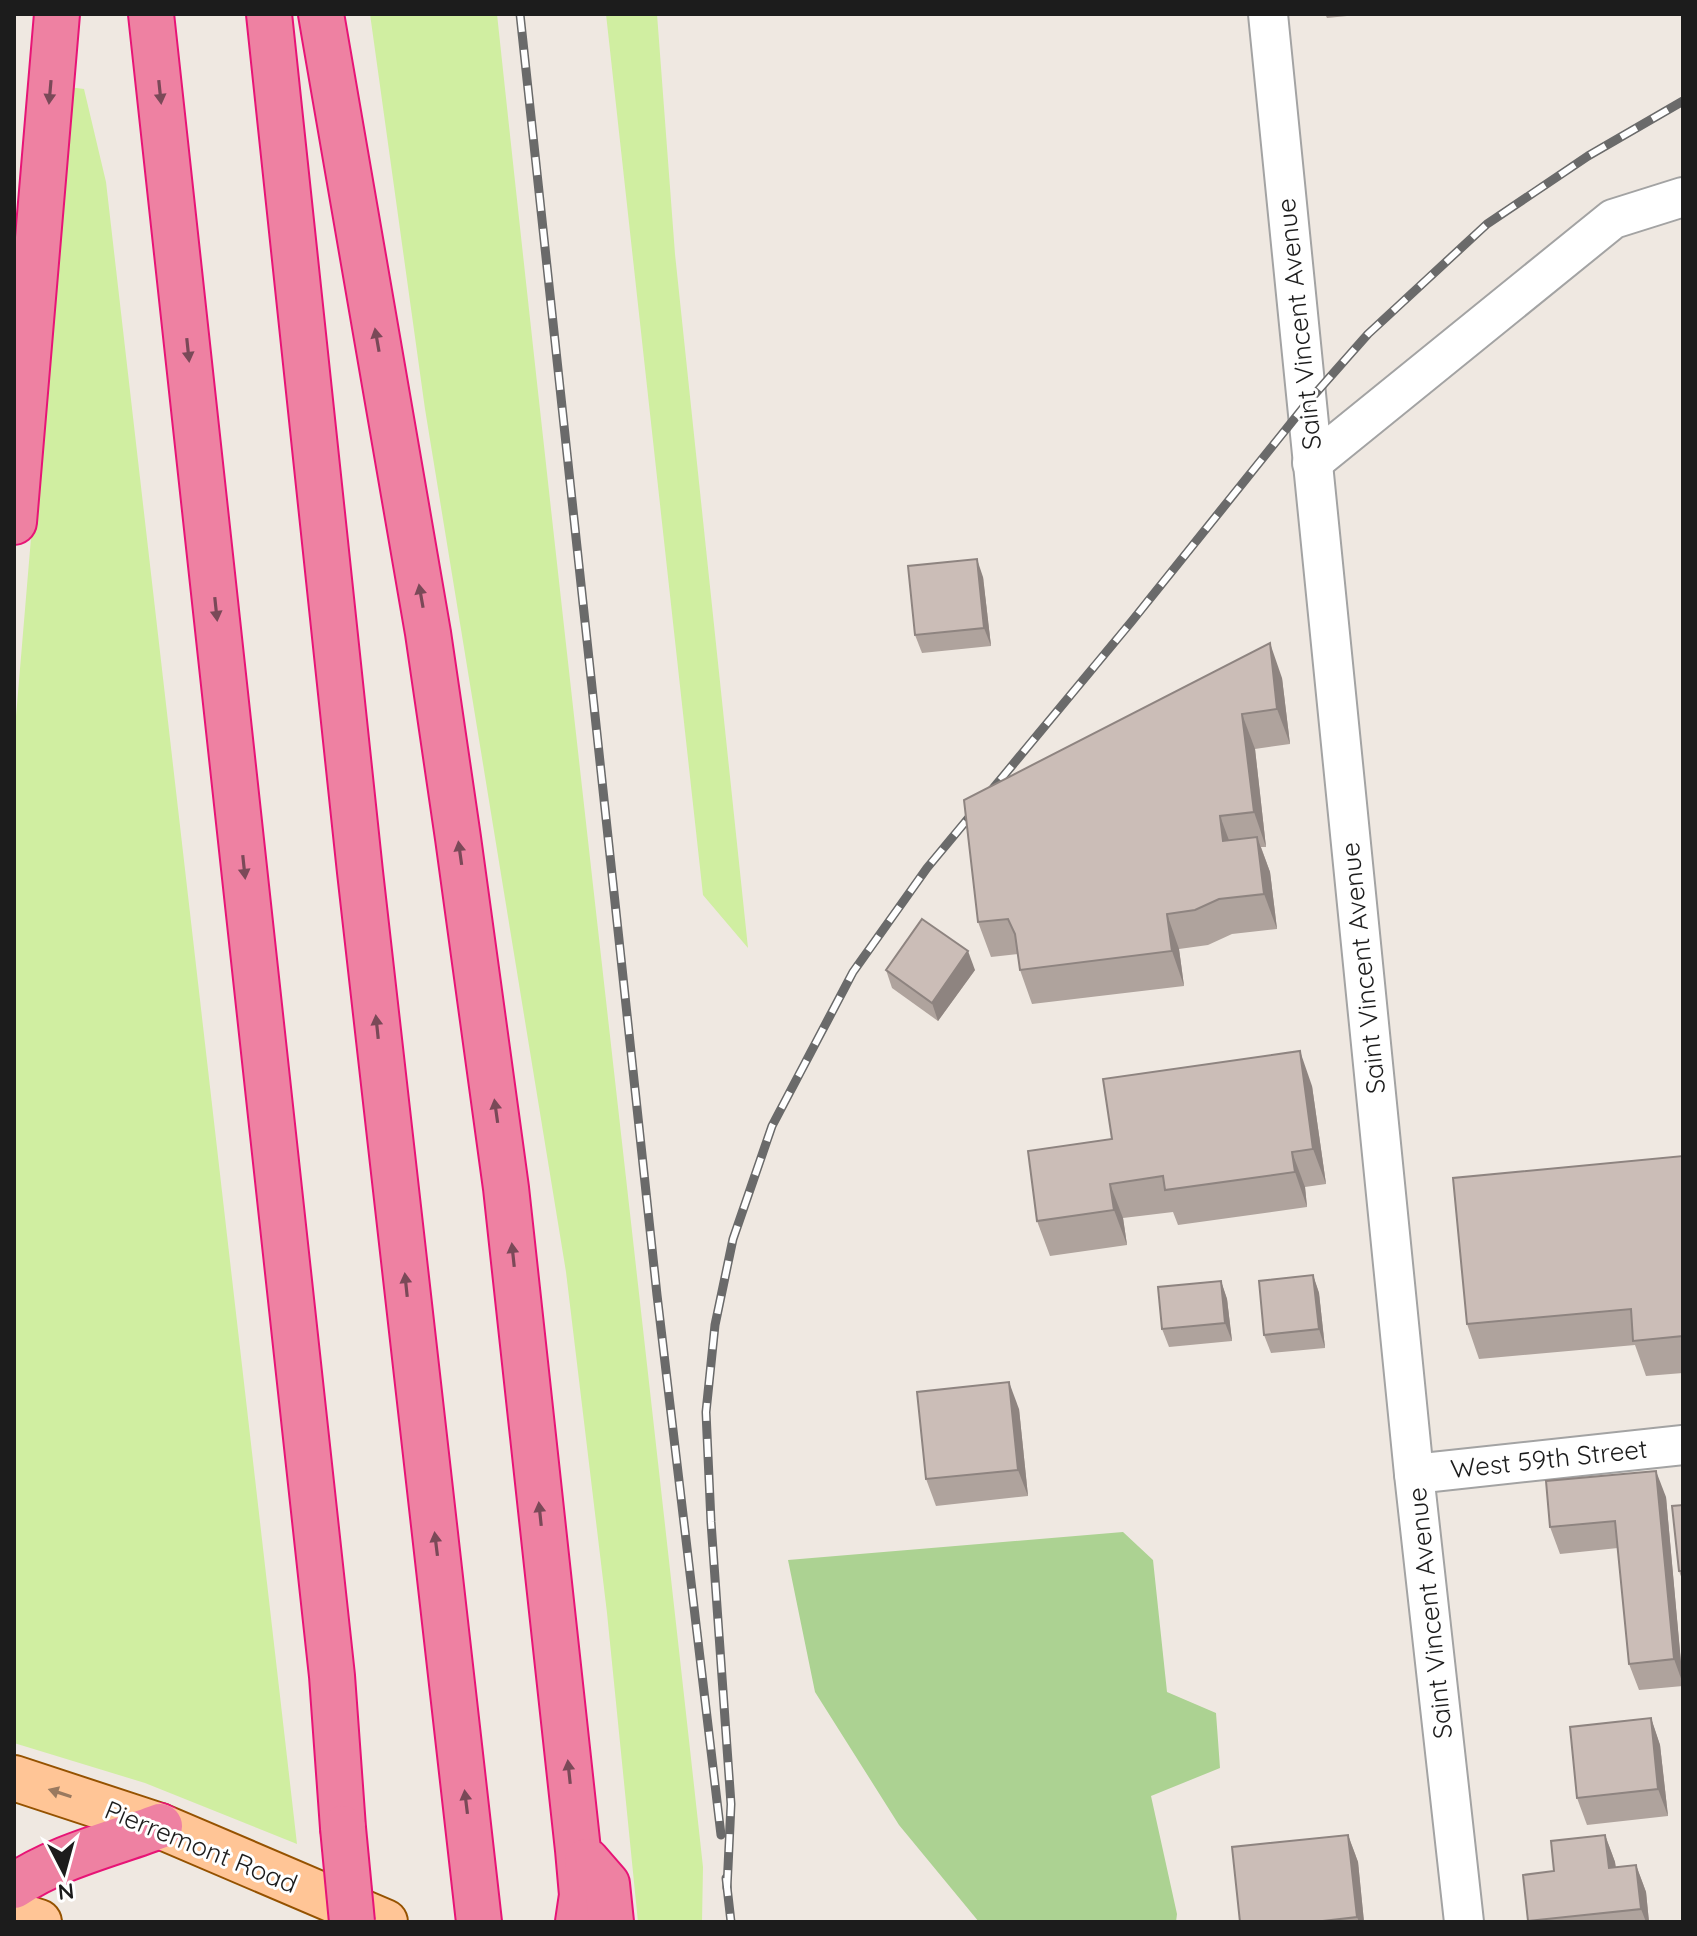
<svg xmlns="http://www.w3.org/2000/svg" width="1697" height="1936" font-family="Quicksand,sans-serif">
<rect width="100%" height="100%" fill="#efe8e1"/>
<g fill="#d0eea1">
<path d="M370 14H497C563 632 635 1249 703 1867L702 1922H638L607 1613 566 1272 425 409Z"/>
<polygon points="606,14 657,14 675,254 748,948 703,895"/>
<polygon points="69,87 84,89 106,182 297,1844 145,1783 14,1743 14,740"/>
</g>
<polygon fill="#acd292" points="1123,1532 1153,1560 1167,1692 1216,1713 1220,1768 1151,1796 1177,1914 1176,1922 979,1922 899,1825 815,1692 788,1560"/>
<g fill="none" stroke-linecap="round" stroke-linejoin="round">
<defs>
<g id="minor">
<polyline points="1268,14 1414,1474 1464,1922"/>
<polyline points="1312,463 1613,219 1683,197"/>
<polyline points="1414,1474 1683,1445"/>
</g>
<g id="major">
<polyline points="14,1778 160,1826 385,1922"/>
<polyline points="14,1914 39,1922"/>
</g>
<g id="highway">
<polyline points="151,14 332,1676 343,1828"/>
<polyline points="269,14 360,872 479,1922"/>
<polyline points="321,14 428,633 458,838 506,1188 578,1850 582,1895 578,1922"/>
<polyline points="14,522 57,14"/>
<polyline points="587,1861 607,1884 611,1922"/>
<path d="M14 1886C56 1857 112 1844 160 1826"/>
</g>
</defs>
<use href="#minor" stroke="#a3a3a3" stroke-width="42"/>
<use href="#major" stroke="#955200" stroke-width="48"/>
<use href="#highway" stroke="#e71476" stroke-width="48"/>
<use href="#minor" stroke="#fff" stroke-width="38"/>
<use href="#major" stroke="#ffc596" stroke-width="44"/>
<use href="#highway" stroke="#ee81a2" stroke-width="44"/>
<defs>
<g id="rail">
<polyline points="520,14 657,1295 721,1835"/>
<polyline points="726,1878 731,1922"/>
<polyline points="727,1888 731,1804 711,1522 706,1412 715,1325 733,1239 772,1126 853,972 927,868 1132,621 1307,403 1368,334 1487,224 1588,156 1683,101"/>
</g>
</defs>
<use href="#rail" stroke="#6a6a6a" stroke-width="9"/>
<use href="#rail" stroke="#fff" stroke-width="6" stroke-dasharray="18" stroke-linecap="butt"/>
<defs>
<polyline id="highway-bridge" points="343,1828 352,1922"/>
</defs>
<use href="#highway-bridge" stroke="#e71476" stroke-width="48" stroke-linecap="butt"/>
<use href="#highway-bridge" stroke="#ee81a2" stroke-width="44"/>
</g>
<g fill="#afa39d">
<polygon points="1325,14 1367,14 1327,18"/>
<polygon points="983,577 991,646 922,653 915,635"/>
<polygon points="1282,678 1290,744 1255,749 1266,847 1261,847 1270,872 1277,929 1232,934 1208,945 1179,949 1184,986 1032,1004 1020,970 1018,954 991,957 978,922"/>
<polygon points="886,970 975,970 938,1021 892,988"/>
<polygon points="1312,1086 1326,1184 1305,1187 1307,1207 1178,1225 1173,1212 1123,1218 1127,1245 1050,1256 1037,1221 1112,1139"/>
<polygon points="1683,1156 1683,1373 1646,1376 1635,1345 1479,1359 1467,1324"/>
<polygon points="1313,1275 1319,1293 1325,1348 1271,1353 1264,1335"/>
<polygon points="1221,1281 1227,1299 1232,1341 1169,1347 1162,1329"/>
<polygon points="1019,1409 1028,1496 936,1506 926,1479"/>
<polygon points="1666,1497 1683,1686 1639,1690 1629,1664 1618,1548 1560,1554 1550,1527"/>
<polygon points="1683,1505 1683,1582 1679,1571"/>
<polygon points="1651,1718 1660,1745 1668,1816 1587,1825 1577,1798"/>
<polygon points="1348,1835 1358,1862 1364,1922 1240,1922"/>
<polygon points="1605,1835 1615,1862 1616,1867 1636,1865 1646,1892 1649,1922 1528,1922 1523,1875 1554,1871"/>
</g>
<g fill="#8e8480">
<polygon points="977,559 983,577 991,646 984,628"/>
<polygon points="1270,643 1282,678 1290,744 1277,709"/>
<polygon points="1242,714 1255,749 1266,847 1254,812"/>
<polygon points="1220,816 1233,851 1223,841"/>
<polygon points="1257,837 1270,872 1277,929 1264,894"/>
<polygon points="1167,914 1179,949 1184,986 1172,951"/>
<polygon points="968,951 975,970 938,1021 932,1003"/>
<polygon points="1300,1051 1312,1086 1326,1184 1313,1149"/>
<polygon points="1292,1152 1305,1187 1307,1207 1295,1172"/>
<polygon points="1110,1184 1123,1218 1127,1245 1114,1210"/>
<polygon points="1313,1275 1319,1293 1325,1348 1319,1329"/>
<polygon points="1221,1281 1227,1299 1232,1341 1225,1323"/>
<polygon points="1009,1382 1019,1409 1028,1496 1018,1470"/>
<polygon points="1656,1471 1666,1497 1683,1684 1674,1659"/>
<polygon points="1651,1718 1660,1745 1668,1816 1658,1789"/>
<polygon points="1348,1835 1358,1862 1364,1922 1359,1922 1357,1917"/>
<polygon points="1605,1835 1615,1862 1618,1895 1609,1868"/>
<polygon points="1636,1865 1646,1892 1649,1922 1646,1922 1641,1909"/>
</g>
<g fill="#cbbdb7" stroke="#8e8480" stroke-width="2">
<polygon points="977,559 984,628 915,635 908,566"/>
<polygon points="1270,643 1277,709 1242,714 1254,812 1220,816 1223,841 1257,837 1264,894 1219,899 1195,910 1167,914 1172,951 1020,970 1015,934 1008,919 978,922 964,800"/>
<polygon points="922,919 968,951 932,1003 886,970"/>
<polygon points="1300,1051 1313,1149 1292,1152 1295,1172 1165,1190 1163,1176 1110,1184 1114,1210 1037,1221 1028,1151 1112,1139 1103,1079"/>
<polygon points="1683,1156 1683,1336 1633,1341 1631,1309 1467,1324 1453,1178"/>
<polygon points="1313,1275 1319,1329 1264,1335 1259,1281"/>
<polygon points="1221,1281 1225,1323 1162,1329 1158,1287"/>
<polygon points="1009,1382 1018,1470 926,1479 917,1392"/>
<polygon points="1656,1471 1674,1659 1629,1664 1615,1521 1550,1527 1546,1481"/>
<polygon points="1683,1505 1683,1571 1679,1571 1672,1506"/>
<polygon points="1651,1718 1658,1789 1577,1798 1570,1727"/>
<polygon points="1348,1835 1357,1917 1314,1922 1240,1922 1232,1847"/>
<polygon points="1605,1835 1609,1868 1636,1865 1641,1909 1528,1921 1523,1875 1554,1871 1551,1841"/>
</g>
<defs><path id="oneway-solid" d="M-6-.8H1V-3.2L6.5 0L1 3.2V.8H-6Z" transform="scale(2)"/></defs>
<g fill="#7a4958">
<use href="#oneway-solid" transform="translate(50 92) rotate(95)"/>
<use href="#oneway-solid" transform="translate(160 92) rotate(84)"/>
<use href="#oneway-solid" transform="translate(377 340) rotate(-100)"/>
<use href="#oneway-solid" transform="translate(188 350) rotate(84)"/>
<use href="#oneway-solid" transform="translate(421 596) rotate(-100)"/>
<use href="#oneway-solid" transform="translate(216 609) rotate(84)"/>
<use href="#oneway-solid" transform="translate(460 853) rotate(-98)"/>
<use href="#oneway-solid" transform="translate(244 867) rotate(84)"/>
<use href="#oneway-solid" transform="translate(377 1027) rotate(-96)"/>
<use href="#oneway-solid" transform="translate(496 1111) rotate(-98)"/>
<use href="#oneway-solid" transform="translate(513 1255) rotate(-96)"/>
<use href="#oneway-solid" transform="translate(406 1285) rotate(-96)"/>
<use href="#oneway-solid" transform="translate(540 1514) rotate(-96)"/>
<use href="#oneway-solid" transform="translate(436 1544) rotate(-97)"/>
<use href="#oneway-solid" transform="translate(569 1772) rotate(-96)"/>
<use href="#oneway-solid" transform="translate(466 1802) rotate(-97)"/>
</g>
<use fill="#99795f" href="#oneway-solid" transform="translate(60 1793) rotate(-162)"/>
<g text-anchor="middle" stroke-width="6" stroke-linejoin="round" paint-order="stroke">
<g font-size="26" fill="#1c1c1c" stroke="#fff">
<text transform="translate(1299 324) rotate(-96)" y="9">Saint Vincent Avenue</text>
<text transform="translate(1363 968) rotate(-96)" y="9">Saint Vincent Avenue</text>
<text transform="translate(1549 1459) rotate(-6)" y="9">West 59th Street</text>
<text transform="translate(1430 1613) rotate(-96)" y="9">Saint Vincent Avenue</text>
<text transform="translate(201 1847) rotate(22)" y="9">Pierremont Road</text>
</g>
</g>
<rect width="1697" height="1936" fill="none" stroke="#1c1c1c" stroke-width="32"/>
<g transform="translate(64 1872) rotate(174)" stroke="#ffffff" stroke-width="6" paint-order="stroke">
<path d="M0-6L14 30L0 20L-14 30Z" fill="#1c1c1c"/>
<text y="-12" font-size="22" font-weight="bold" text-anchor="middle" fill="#1c1c1c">N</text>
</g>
</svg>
